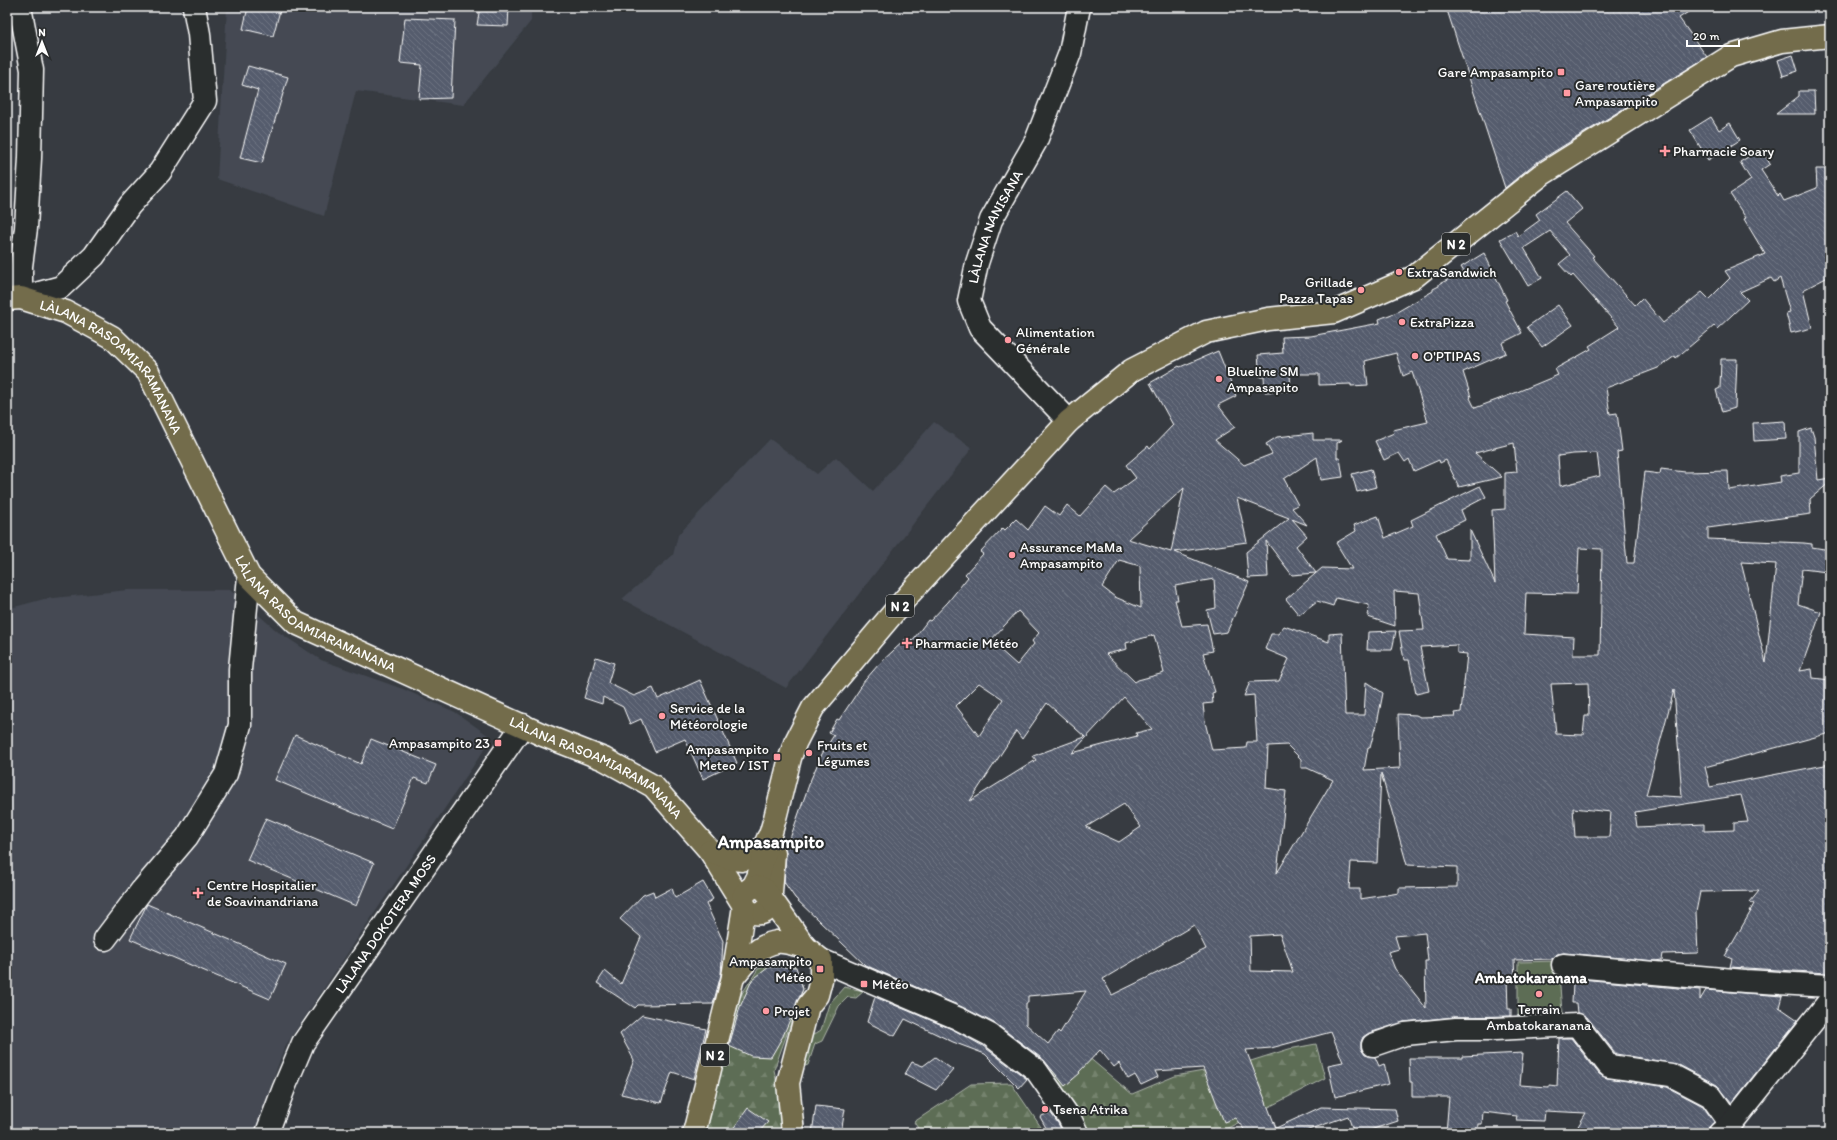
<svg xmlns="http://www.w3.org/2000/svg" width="1837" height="1140" font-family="Itim,sans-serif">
<defs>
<pattern id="grass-tufts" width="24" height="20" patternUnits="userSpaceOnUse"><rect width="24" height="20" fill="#5d6d55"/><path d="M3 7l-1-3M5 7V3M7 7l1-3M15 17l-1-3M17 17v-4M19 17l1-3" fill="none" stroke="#75836e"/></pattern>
<pattern id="forest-firs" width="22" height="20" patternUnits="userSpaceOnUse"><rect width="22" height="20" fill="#5d6d55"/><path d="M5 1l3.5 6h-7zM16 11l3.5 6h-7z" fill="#75836e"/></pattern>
<pattern id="building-back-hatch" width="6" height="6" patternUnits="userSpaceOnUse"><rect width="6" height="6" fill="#545c6d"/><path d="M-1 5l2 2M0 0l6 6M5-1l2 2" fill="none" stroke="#6e7483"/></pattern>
</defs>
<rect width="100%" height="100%" fill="#373b41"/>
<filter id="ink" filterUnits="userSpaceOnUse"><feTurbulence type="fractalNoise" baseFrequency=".025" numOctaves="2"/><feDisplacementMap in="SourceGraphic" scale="8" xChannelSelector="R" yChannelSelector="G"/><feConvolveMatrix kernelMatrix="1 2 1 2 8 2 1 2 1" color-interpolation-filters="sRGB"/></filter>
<g filter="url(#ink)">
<g fill="#444952">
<polygon points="227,7 531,7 531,21 463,105 356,91 324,216 217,179"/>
<polygon points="934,422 972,448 786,688 622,599 673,555 678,535 770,439 817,474 836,457 873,491"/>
<polygon points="128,590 230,590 277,631 321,660 403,689 455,712 492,738 284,1048 255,1133 7,1133 7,609 44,599"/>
</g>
<polygon fill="url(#grass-tufts)" stroke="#aeb6aa" points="844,987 864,991 856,998 848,997 839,1006 822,1041 815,1044 808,1065 800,1068 810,1037 821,1030 829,1004"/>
<g fill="url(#forest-firs)" stroke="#aeb6aa">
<polygon points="792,959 803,989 774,1070 788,1133 705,1133 739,998 758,969"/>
<polygon points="1316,1044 1325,1078 1226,1129 1229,1133 1080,1133 1049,1072 1087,1056 1132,1094 1175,1076 1238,1065 1289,1049"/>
<polygon points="1011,1083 1045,1133 921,1133 914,1122 971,1084"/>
</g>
<polygon fill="#5d6d55" stroke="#aeb6aa" points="1558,961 1563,1025 1518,1028 1518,962"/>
<g fill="url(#building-back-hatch)" stroke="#fff" fill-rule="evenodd">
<polygon points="248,7 281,7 273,36 243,29"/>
<polygon points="480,7 509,7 508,26 477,25"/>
<polygon points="1446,7 1696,7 1679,18 1707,57 1534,164 1505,188"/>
<polygon points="405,18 455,20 451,98 419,99 422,65 400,63"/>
<polygon points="1793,55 1798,71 1783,76 1778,60"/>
<polygon points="248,66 288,77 262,163 240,158 258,90 242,85"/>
<polygon points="1799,91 1814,91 1815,114 1776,114 1799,96"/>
<polygon points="1711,117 1719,130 1730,123 1740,140 1708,160 1690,130"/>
<path d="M1761 149 1770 164 1761 170 1778 196 1780 194 1784 201 1817 188 1816 169H1830V276L1803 290 1812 328 1791 333 1786 313 1790 312 1780 278 1774 282 1771 278 1740 292 1748 300 1717 329 1714 326 1676 358 1675 356 1658 368 1606 388 1610 414 1617 413 1622 451 1617 452 1627 563H1634L1645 472 1660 474 1661 469 1685 472 1728 471 1729 490 1781 482 1780 476 1799 473V432L1811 428 1814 437 1818 480 1830 478V482L1810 499 1811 514 1708 528V539L1804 543 1812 544V547L1830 550 1827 572 1802 569 1798 604 1821 612 1800 671 1812 669 1813 678 1830 680V733L1705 767 1710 787 1830 764V952L1828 956 1827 973 1730 967 1732 959 1725 956 1751 911H1750L1754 904 1750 902 1759 891 1700 892 1696 912 1698 953 1663 954 1662 960 1655 961 1564 953 1557 954 1552 959 1514 960 1515 979H1507L1508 1009H1511V1016L1455 1017 1404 1022 1369 1033 1363 1037 1361 1042V1049L1365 1055 1375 1057 1379 1066 1384 1064 1389 1084 1335 1097 1328 1065 1343 1062 1331 1032 1271 1048 1246 1050 1276 1128 1321 1107 1395 1109 1398 1121 1361 1133H1354L1348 1116 1300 1133H1247L1235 1118 1224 1122 1203 1068 1155 1071 1158 1077 1141 1085 1135 1075 1128 1079 1119 1063 1114 1067 1100 1050 1079 1072 1080 1073 1065 1086 1044 1060 996 1024 962 1007 865 965 795 898 784 882 786 854 785 847H787L811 779 822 754 834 735 829 733 837 719 839 720 861 687 860 686 879 664 908 637 912 641 928 620 930 621 948 602 968 577 965 574 983 554 980 552 1003 528 1005 530 1016 519 1028 530 1045 506 1059 516 1067 505 1080 516 1106 487 1114 494 1136 478 1126 465 1148 446 1150 449 1173 425 1150 383 1179 366 1180 367 1218 351 1236 396 1218 405 1235 427 1215 440 1244 465 1272 454 1266 444 1277 437 1313 433V440H1342L1337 443V458H1340L1343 477 1321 480 1317 457 1284 479 1298 505 1292 508 1307 525 1292 519 1307 536 1296 546 1316 573 1292 575 1266 541 1268 577 1248 578 1246 552 1289 518 1237 498 1247 542 1175 552 1249 582 1227 632 1213 634 1207 610 1216 608 1214 579 1175 586 1178 600H1175L1182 626 1207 624 1213 651 1203 653 1215 692 1212 693 1213 703 1203 704 1205 722 1212 750 1246 748 1247 742H1257L1254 695 1244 696 1250 682 1279 681 1289 659 1265 649 1271 634H1278L1284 626 1329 642V634L1342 633 1345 715H1364L1366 682 1383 693 1376 729 1375 728 1370 748 1368 747 1364 770 1400 768 1398 714 1416 715 1420 717 1455 716 1454 713 1461 712 1467 654 1457 653V645L1420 647 1429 691 1416 694 1409 660H1404L1399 631 1424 630 1419 593 1394 591 1395 626 1368 617 1369 605 1336 598 1333 606 1317 601 1299 615 1286 599 1322 568 1352 569 1336 543 1356 531 1354 525 1378 516 1385 538 1413 526 1411 520 1480 486 1486 497 1461 510 1465 520 1436 534 1447 559 1470 560V530L1495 583 1492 510 1505 509V473L1517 472 1514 443 1475 453 1502 477 1459 487 1446 460 1440 463 1439 460 1414 471 1409 459 1405 462 1399 453 1384 460 1375 441 1394 433 1393 430 1428 422 1412 372 1403 376 1396 353 1365 361 1368 385 1351 386V384L1319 385V374H1290L1291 391 1265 392 1264 377H1260L1258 355 1283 353 1282 337 1311 336 1380 323 1379 319 1397 312 1433 291V289L1439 286V284L1464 272 1461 267 1484 253 1507 300 1505 301 1522 333 1502 343 1506 353 1463 372 1471 397 1470 398 1475 408 1510 395 1558 375 1555 369 1591 349 1589 346 1619 327 1573 275 1571 277 1559 264 1570 255 1550 231 1524 248 1542 278 1528 286 1500 239 1515 231 1518 236 1540 220 1536 214 1567 191 1582 209 1565 223 1594 256 1592 257 1635 305 1642 298 1663 323 1702 292 1709 299 1730 278 1725 271 1765 254 1744 219 1746 218 1730 194 1751 180 1740 162ZM1597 453 1600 476 1560 486 1558 456 1573 454ZM1184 488 1171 552 1128 539ZM1579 548 1602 549 1600 655H1573L1574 637 1524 634 1526 593 1577 594ZM1119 560 1140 566 1141 608 1115 597 1102 587ZM1741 562 1776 564 1766 663ZM1018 611 1039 633 1032 641 1034 644 1017 665 990 641ZM1154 635 1164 673 1138 680 1135 682 1106 654 1127 649 1126 643ZM979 683 1003 699 979 736 956 706ZM1588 683 1589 716H1585L1583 735 1556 734 1551 684ZM1674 690 1682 797 1646 795ZM1124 697 1152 729 1136 733 1137 736 1072 753ZM1047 703 1085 737 1033 756 1036 760 970 801 1016 731 1022 739ZM1287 745 1301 759V768H1307L1333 780 1277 873 1286 791 1266 788 1268 746ZM1381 773 1407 865 1457 867V887L1399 888V893L1360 899V889H1349L1351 862 1377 863ZM1741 795 1748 822 1734 823V830L1704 831V824L1637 827 1635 812ZM1124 804 1141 827 1119 842 1086 827ZM1573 808 1611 812 1609 837H1575ZM1194 925 1206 949 1112 995 1103 979ZM1425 933 1428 961H1425L1426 1008 1395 969 1388 952 1399 949 1395 936ZM1280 934 1293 972 1251 971 1250 936ZM1086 991 1060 1033 1058 1031 1048 1044 1026 1024V1003H1028V996Z"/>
<polygon points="1558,305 1573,325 1542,347 1527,327"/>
<polygon points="1721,359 1737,359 1735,408 1722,412 1716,390 1720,388"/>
<polygon points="1785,421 1786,439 1754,441 1753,423"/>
<polygon points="1371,469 1376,487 1357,492 1352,474"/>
<polygon points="1396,631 1392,650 1367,650 1368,632"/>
<polygon points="596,657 614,663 608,683 634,696 653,688 658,699 700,680 737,763 703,779 685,739 655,752 641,719 630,724 623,707 603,697 602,704 584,698"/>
<polygon points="295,735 361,764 371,739 436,765 428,783 414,778 392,829 275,780"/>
<polygon points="266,818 374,863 356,906 247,860"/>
<polygon points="703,882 713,899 706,904 723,941 721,975 713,1004 638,1005 635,1008 597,983 605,971 621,984 641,937 620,919 643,895 653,891 655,897 672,888 675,898"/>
<polygon points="147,904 286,964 270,999 130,939"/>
<polygon points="769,967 796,967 803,989 783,1036 771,1057 751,1056 729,1046 740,1007 752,980"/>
<polygon points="1570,978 1700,990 1700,1000 1706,990 1782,996 1779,1007 1798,1020 1732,1103 1717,1085 1677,1064 1616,1054 1587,1017 1577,1013 1576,1003 1572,1003 1573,984 1572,981 1570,981"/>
<polygon points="875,997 952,1029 983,1046 1027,1079 1019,1088 985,1054 953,1042 905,1019 895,1036 867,1022"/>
<polygon points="642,1015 706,1029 694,1079 672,1072 661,1103 621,1094 634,1060 620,1034"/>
<polygon points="1559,1038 1571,1038 1599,1074 1607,1078 1667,1087 1703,1106 1714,1122 1708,1128 1708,1133 1574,1133 1586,1113 1545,1111 1544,1121 1516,1120 1517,1116 1483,1112 1482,1124 1478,1124 1477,1133 1446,1133 1449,1097 1412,1097 1412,1082 1410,1082 1409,1058 1462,1058 1462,1056 1523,1053 1520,1085 1549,1087 1549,1085 1557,1086"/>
<polygon points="935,1057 953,1070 936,1090 905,1074 912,1062 923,1066"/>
<polygon points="816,1106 845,1109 841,1133 812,1133"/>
<polygon points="748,1108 768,1122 758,1133 730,1133"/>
<polygon points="1050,1112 1058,1123 1063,1133 1049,1133 1040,1117"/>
</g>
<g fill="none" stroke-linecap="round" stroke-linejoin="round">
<defs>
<g id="minor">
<polyline points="20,7 32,70 30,158 26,228 21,266 21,298 61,287 94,256 130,205 160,172 205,101 199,34 194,7"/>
<path id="s1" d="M1069 421 980 328 969 301 977 263 991 220 1036 141 1070 53 1079 7"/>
<polyline points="105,939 142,890 187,837 226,774 240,725 240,669 249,576"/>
<polyline points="821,960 957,1018 990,1035 1036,1070 1069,1117 1077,1133"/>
<polyline points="1563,965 1745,981 1830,986"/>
<polyline points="1373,1045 1405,1034 1456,1029 1495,1029 1577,1025 1609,1066 1671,1075 1711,1096 1731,1124"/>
<path id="s2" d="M267 1133 284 1088 303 1043 523 725"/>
<polyline points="1720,1133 1731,1124 1830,1000"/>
</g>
<g id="major">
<path id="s3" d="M7 299 21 298 66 312 112 337 148 372 249 576 296 623 543 735 604 759 653 786 710 851 744 906C751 916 764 916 770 906L774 853"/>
<path d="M710 851C719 854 731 860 741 860 752 859 765 848 768 838"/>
<polyline points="753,887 758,877 775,818 790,758 795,743 813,708 911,592 1069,421 1132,370 1206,332 1268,319 1334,312 1414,277 1541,175 1731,56 1782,41 1830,36"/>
<path d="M733 977C745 963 757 945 777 942 785 941 796 945 805 947"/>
<path d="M694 1133 733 977 744 906 743 897C748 887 756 884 765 890L805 947"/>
<polyline points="793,1133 788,1083 808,1006 817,995 821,980 821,960 794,938"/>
</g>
</defs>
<use href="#minor" stroke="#fff" stroke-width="25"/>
<use href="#major" stroke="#fff" stroke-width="25"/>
<use href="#minor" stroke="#2a2d2e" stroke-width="22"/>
<use href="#major" stroke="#736c4b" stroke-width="22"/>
</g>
</g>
<g fill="#ff9aa2" stroke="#2a2d2e" stroke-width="1.5">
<rect x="1557" y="68" width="8" height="8" rx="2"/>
<rect x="1563" y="89" width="8" height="8" rx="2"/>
<path d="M1663 145h4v4h4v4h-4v4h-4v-4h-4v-4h4z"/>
<circle cx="1399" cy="272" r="4"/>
<circle cx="1361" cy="290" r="4"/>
<circle cx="1402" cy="322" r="4"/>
<circle cx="1008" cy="340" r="4"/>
<circle cx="1415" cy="356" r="4"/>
<circle cx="1219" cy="379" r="4"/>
<circle cx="1012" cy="555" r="4"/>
<path d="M905 637h4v4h4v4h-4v4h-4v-4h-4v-4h4z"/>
<circle cx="662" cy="716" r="4"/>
<rect x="494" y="739" width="8" height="8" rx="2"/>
<circle cx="809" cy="753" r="4"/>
<rect x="773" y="753" width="8" height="8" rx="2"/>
<path d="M196 887h4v4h4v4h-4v4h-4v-4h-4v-4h4z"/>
<rect x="816" y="965" width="8" height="8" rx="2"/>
<rect x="860" y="980" width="8" height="8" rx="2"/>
<circle cx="1539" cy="994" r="4"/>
<circle cx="766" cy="1011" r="4"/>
<circle cx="1045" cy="1109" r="4"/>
</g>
<g text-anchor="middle" stroke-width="4" stroke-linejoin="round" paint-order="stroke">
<g fill="#2a2d2e" stroke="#bfc0c0" stroke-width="1">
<rect x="1442" y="233" width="28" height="22" rx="3"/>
<rect x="886" y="595" width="28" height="22" rx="3"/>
<rect x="701" y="1044" width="28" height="22" rx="3"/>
</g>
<g font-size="13" font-weight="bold" fill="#fff">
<text x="1456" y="249">N 2</text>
<text x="900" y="611">N 2</text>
<text x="715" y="1060">N 2</text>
</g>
<g font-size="14" fill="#fff" stroke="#2a2d2e" text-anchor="start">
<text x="1553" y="77" text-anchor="end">Gare Ampasampito</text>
<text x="1575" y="90">Gare routière<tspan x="1575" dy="16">Ampasampito</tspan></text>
<text x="1673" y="156">Pharmacie Soary</text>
<text x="1407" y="277">ExtraSandwich</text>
<text x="1353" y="287" text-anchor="end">Grillade<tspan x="1353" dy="16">Pazza Tapas</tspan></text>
<text x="1410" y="327">ExtraPizza</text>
<text x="1016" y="337">Alimentation<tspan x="1016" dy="16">Générale</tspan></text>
<text x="1423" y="361">O'PTIPAS</text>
<text x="1227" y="376">Blueline SM<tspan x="1227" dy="16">Ampasapito</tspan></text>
<text x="1020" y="552">Assurance MaMa<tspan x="1020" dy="16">Ampasampito</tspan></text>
<text x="915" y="648">Pharmacie Météo</text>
<text x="670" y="713">Service de la<tspan x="670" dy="16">Météorologie</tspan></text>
<text x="490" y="748" text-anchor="end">Ampasampito 23</text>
<text x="817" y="750">Fruits et<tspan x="817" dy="16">Légumes</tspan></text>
<text x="769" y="754" text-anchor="end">Ampasampito<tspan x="769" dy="16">Meteo / IST</tspan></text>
<text x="207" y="890">Centre Hospitalier<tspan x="207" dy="16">de Soavinandriana</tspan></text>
<text x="812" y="966" text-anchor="end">Ampasampito<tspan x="812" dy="16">Météo</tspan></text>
<text x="872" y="989">Météo</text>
<text x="1539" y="1014" text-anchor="middle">Terrain<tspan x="1539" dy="16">Ambatokaranana</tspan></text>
<text x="774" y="1016">Projet</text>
<text x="1053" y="1114">Tsena Atrika</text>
</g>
<g font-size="14" fill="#fff" stroke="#2a2d2e">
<text dy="5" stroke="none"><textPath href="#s1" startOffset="237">LÀLANA NANISANA</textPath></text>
<text dy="5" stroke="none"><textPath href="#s3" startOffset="133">LÀLANA RASOAMIARAMANANA</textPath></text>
<text dy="5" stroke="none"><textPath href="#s3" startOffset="468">LÀLANA RASOAMIARAMANANA</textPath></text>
<text dy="5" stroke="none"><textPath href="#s3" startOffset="792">LÀLANA RASOAMIARAMANANA</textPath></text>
<text dy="5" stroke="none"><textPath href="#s2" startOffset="242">LÀLANA DOKOTERA MOSS</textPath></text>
</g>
<g font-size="15" font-weight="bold" fill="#fff" stroke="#2a2d2e">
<text x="1531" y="983">Ambatokaranana</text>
</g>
<g font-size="18" font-weight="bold" fill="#fff" stroke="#2a2d2e">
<text x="771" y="848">Ampasampito</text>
</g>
</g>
<rect width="1837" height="1140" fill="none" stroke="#2a2d2e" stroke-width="24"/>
<rect x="12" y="12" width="1813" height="1116" fill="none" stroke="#fff" stroke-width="1.5" filter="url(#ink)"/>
<g transform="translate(42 42)" stroke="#2a2d2e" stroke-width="3" paint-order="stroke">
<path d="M0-3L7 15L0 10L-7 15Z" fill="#ffffff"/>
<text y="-6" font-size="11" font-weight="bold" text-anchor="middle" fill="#ffffff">N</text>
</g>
<path d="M1687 40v6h52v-6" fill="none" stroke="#ffffff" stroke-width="2"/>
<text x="1693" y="40" font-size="12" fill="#ffffff" stroke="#2a2d2e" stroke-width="3" paint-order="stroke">20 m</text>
</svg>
